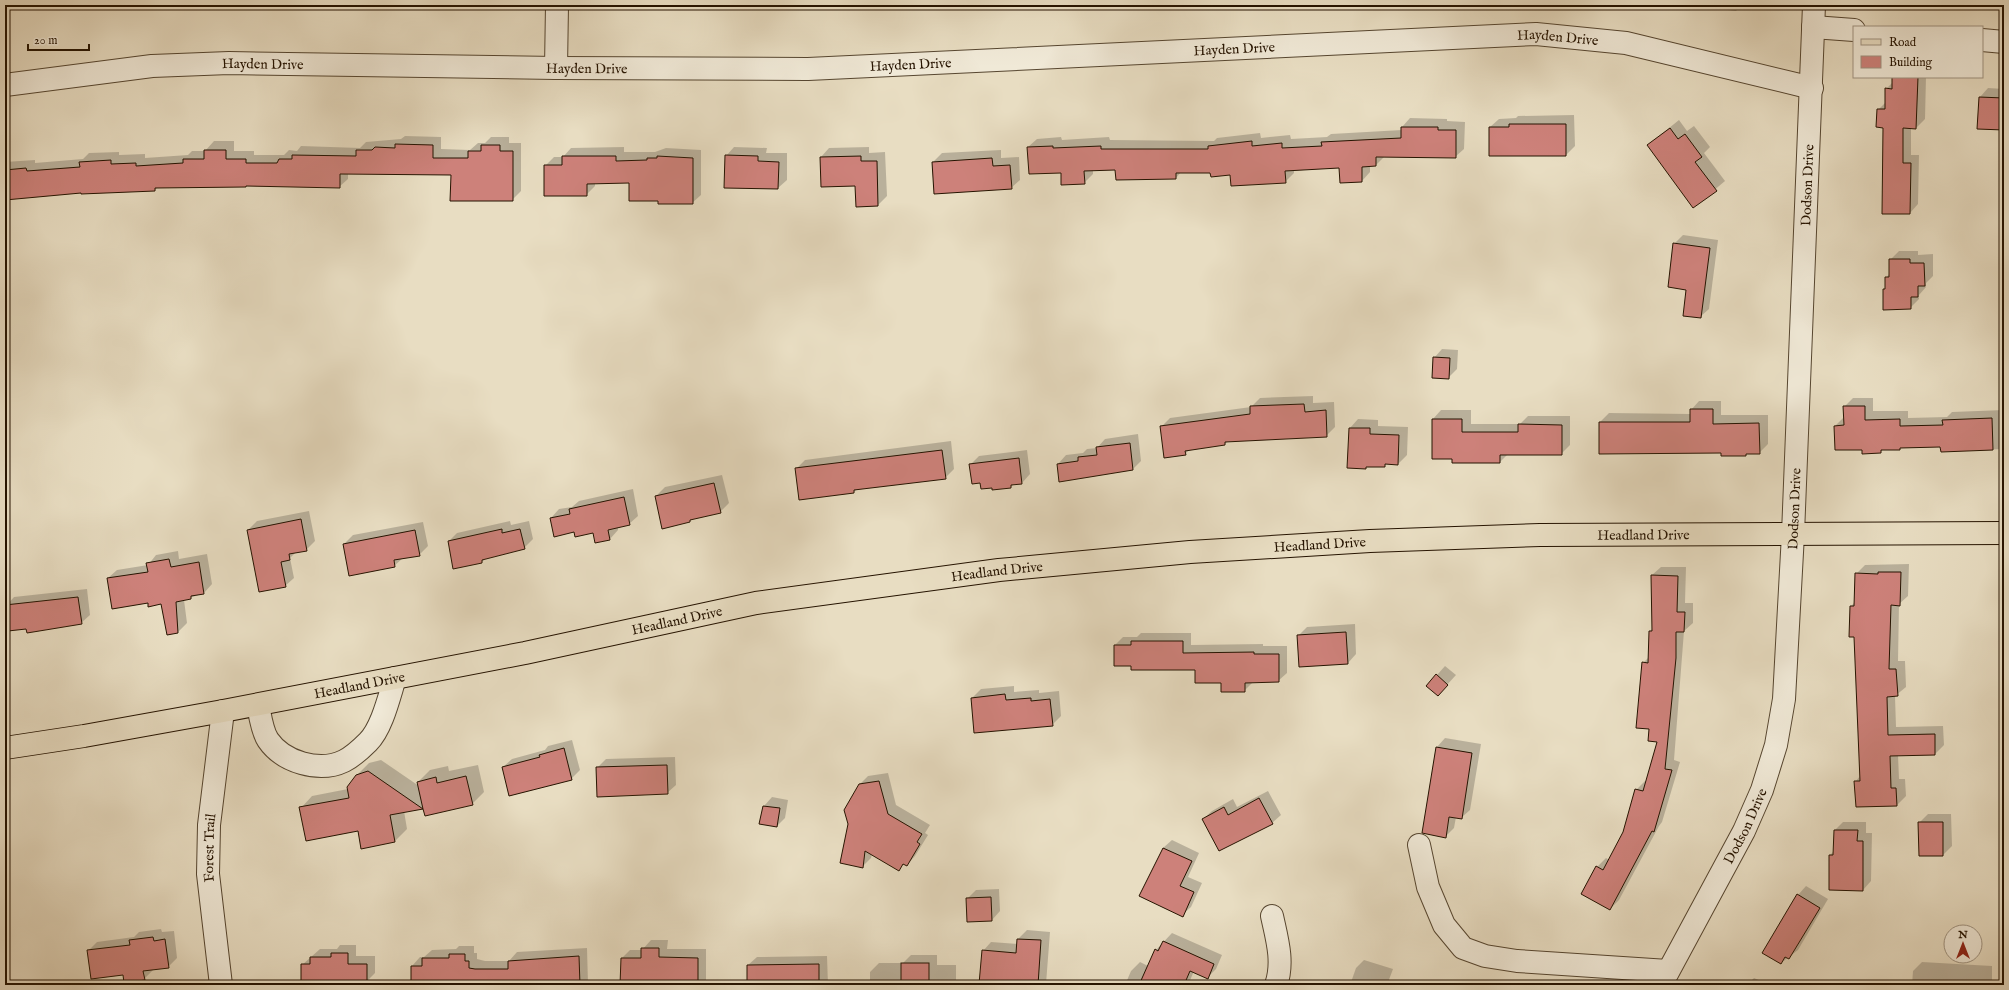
<svg xmlns="http://www.w3.org/2000/svg" width="2009" height="990" font-family="'IM FELL English',serif">
<rect width="100%" height="100%" fill="#e8ddc2"/>
<filter id="stains"><feTurbulence type="fractalNoise" baseFrequency=".005" numOctaves="4"/><feColorMatrix values="0 0 0 0 .2 0 0 0 0 .09 0 0 0 0 .02 0 0 0 .5 -.17"/></filter>
<radialGradient id="worn" r=".72"><stop offset=".6" stop-color="#630" stop-opacity="0"/><stop offset="1" stop-color="#630" stop-opacity=".3"/></radialGradient>
<g fill="#0003">
<polygon points="1704,5 1741,5 1736,11 1704,7"/>
<polygon points="1893,77 1926,77 1925,119 1916,128 1911,128 1911,155 1919,155 1918,204 1910,213 1878,110 1886,102 1886,89 1893,82"/>
<polygon points="1988,88 2004,89 2004,129 1980,97"/>
<polygon points="1574,115 1575,146 1566,155 1490,155 1490,127 1499,119 1516,118 1518,116"/>
<polygon points="1410,118 1447,119 1447,121 1465,122 1464,149 1455,157 1384,157 1376,165 1370,166 1370,172 1362,181 1340,167 1294,169 1294,173 1285,182 1211,172 1181,172 1176,178 1116,169 1093,170 1093,174 1084,183 1062,172 1028,147 1037,139 1061,137 1062,140 1109,137 1110,140 1214,141 1217,138 1260,133 1261,138 1290,135 1291,139 1327,137 1331,134 1402,130 1402,127"/>
<polygon points="1679,120 1687,131 1694,126 1710,147 1704,153 1725,181 1694,207 1648,145"/>
<polygon points="405,136 441,137 441,149 470,150 478,143 485,143 491,137 509,137 509,143 521,143 521,191 512,200 452,174 348,173 348,179 339,187 247,185 158,187 155,190 82,192 5,199 5,162 35,160 35,163 83,159 89,153 119,152 119,155 145,154 145,158 188,155 192,151 205,151 214,141 234,141 234,151 254,151 254,155 284,155 289,150 297,151 301,146 360,148 366,142 401,139"/>
<polygon points="624,147 624,152 655,152 666,148 701,150 701,195 692,203 659,200 630,182 595,182 595,186 586,195 545,166 554,157 563,157 571,148"/>
<polygon points="734,147 767,148 766,153 787,153 787,180 778,188 726,156"/>
<polygon points="869,147 869,153 885,152 887,196 878,205 857,206 856,185 821,157 829,148"/>
<polygon points="1001,150 1001,158 1019,157 1020,180 1011,188 933,162 942,153"/>
<polygon points="1683,235 1718,240 1709,309 1700,317 1688,289 1674,244"/>
<polygon points="1899,251 1918,251 1918,255 1933,254 1933,276 1926,283 1926,287 1919,295 1919,299 1910,308 1884,289 1886,288 1886,278 1890,273 1890,260"/>
<polygon points="1442,349 1458,350 1457,369 1448,378 1434,358"/>
<polygon points="1313,396 1313,403 1334,402 1335,427 1326,436 1228,441 1225,444 1190,449 1185,454 1161,427 1170,418 1251,407 1260,398"/>
<polygon points="1853,398 1873,398 1873,411 1908,411 1908,418 1947,417 1952,412 2004,410 2004,449 1942,451 1941,446 1884,449 1880,452 1863,449 1835,426 1844,417 1844,407"/>
<polygon points="1699,401 1721,401 1721,415 1768,415 1768,444 1759,453 1748,453 1746,455 1722,452 1600,422 1609,413 1691,414 1691,410"/>
<polygon points="1441,410 1471,410 1471,424 1520,424 1528,416 1570,416 1570,445 1561,454 1508,454 1500,462 1453,458 1433,419"/>
<polygon points="1358,419 1378,420 1378,426 1408,427 1407,455 1398,464 1387,463 1384,466 1367,466 1365,468 1350,428"/>
<polygon points="1138,434 1141,461 1133,469 1058,464 1066,455 1083,453 1087,449 1097,448 1105,439"/>
<polygon points="951,441 954,469 945,478 857,489 854,492 796,469 805,460"/>
<polygon points="1027,450 1030,474 1022,483 1014,484 1011,487 993,487 981,481 970,465 979,456"/>
<polygon points="722,475 729,503 720,512 694,518 690,521 656,496 665,487"/>
<polygon points="633,489 638,516 629,524 618,527 618,530 610,539 594,532 574,531 551,518 559,509 572,507 579,501"/>
<polygon points="309,511 315,541 306,550 297,551 290,558 294,578 285,586 248,530 257,521"/>
<polygon points="510,521 511,525 529,521 533,539 524,548 486,558 482,562 449,541 457,533"/>
<polygon points="423,522 428,546 419,555 403,558 394,566 344,544 353,535"/>
<polygon points="178,551 179,559 207,554 212,584 204,593 184,600 187,623 178,632 168,634 162,603 149,602 108,578 117,570 148,565 156,555"/>
<polygon points="1909,564 1908,596 1899,604 1898,661 1905,661 1906,687 1895,696 1896,727 1943,726 1944,745 1935,754 1898,755 1899,779 1905,779 1906,796 1897,805 1856,781 1860,776 1855,636 1851,606 1856,601 1856,574 1865,565"/>
<polygon points="1661,567 1686,567 1685,603 1693,603 1693,623 1684,631 1674,760 1680,762 1662,822 1659,826 1619,900 1610,909 1597,867 1606,858 1609,860 1624,832 1636,790 1645,781 1647,782 1658,741 1650,728 1643,663 1650,656 1650,631 1653,628 1652,575"/>
<polygon points="87,589 90,615 81,623 6,606 14,597"/>
<polygon points="1355,624 1356,654 1348,663 1298,636 1307,627"/>
<polygon points="1141,633 1191,633 1191,645 1263,644 1263,646 1287,646 1287,673 1278,681 1253,682 1244,691 1196,669 1132,665 1115,645 1123,637 1137,637"/>
<polygon points="1445,666 1456,675 1446,686 1437,675"/>
<polygon points="1014,686 1014,692 1039,690 1039,693 1059,691 1061,716 1052,725 972,698 981,689"/>
<polygon points="1445,738 1481,744 1470,810 1461,818 1456,817 1454,828 1446,836 1424,832 1437,747"/>
<polygon points="572,740 580,770 571,779 503,767 512,759 545,750 548,746"/>
<polygon points="675,757 676,785 667,793 597,768 606,759"/>
<polygon points="381,760 419,786 418,782 430,770 448,766 449,771 478,765 484,792 472,804 404,811 407,829 395,841 362,847 359,830 301,808 312,796 348,789 357,775 369,763"/>
<polygon points="888,773 896,805 930,825 925,833 928,835 915,856 907,865 904,864 899,869 872,854 871,858 863,866 859,785 868,776"/>
<polygon points="1268,791 1281,815 1272,823 1203,819 1212,811 1233,799 1237,807"/>
<polygon points="772,797 788,800 785,818 777,826 761,824 764,806"/>
<polygon points="1928,814 1951,814 1952,846 1943,855 1920,855 1919,823"/>
<polygon points="1843,822 1866,822 1866,833 1872,833 1871,881 1863,890 1830,855 1834,851 1835,830"/>
<polygon points="1172,840 1199,853 1188,877 1202,883 1191,907 1182,915 1163,848"/>
<polygon points="1806,886 1828,899 1798,950 1781,963 1798,895"/>
<polygon points="999,889 1000,911 992,920 967,899 976,890"/>
<polygon points="161,929 162,932 174,931 177,958 168,967 153,968 153,970 144,979 124,973 89,950 97,942 134,937 139,932"/>
<polygon points="1027,930 1050,932 1046,984 1056,985 980,983 983,951 991,942 1018,944 1018,939"/>
<polygon points="1172,933 1222,955 1216,969 1208,977 1194,971 1188,985 1125,985 1131,971 1140,962 1148,966 1156,950"/>
<polygon points="651,940 668,940 667,949 706,949 706,982 703,985 621,985 622,958 630,950 642,950"/>
<polygon points="340,945 356,945 356,956 375,956 375,973 366,982 355,982 352,985 302,985 302,965 320,949 337,949"/>
<polygon points="459,946 474,946 474,953 477,953 477,959 485,961 509,961 517,952 587,948 588,983 586,985 412,985 412,966 420,957 424,957 432,950 456,949"/>
<polygon points="911,955 937,955 937,965 956,965 956,985 870,985 870,972 879,963 903,963"/>
<polygon points="827,956 828,985 748,985 748,965 757,957"/>
<polygon points="1364,960 1393,969 1387,985 1350,985 1356,968"/>
<polygon points="1922,962 1992,966 1992,985 1912,985 1913,971"/>
<polygon points="1754,978 1770,985 1747,985"/>
</g>
<g fill="#cd817a" stroke="#251300">
<polygon points="1892,77 1918,77 1916,129 1903,128 1903,163 1911,163 1910,214 1882,214 1883,128 1876,127 1877,109 1885,109 1885,88 1892,89"/>
<polygon points="1979,97 2004,98 2004,130 1977,129"/>
<polygon points="1509,124 1566,124 1566,156 1489,156 1489,127 1509,127"/>
<polygon points="1401,127 1438,127 1438,130 1456,130 1456,158 1376,157 1376,166 1362,167 1362,182 1340,183 1339,168 1285,171 1286,183 1231,186 1230,175 1211,177 1210,173 1176,173 1176,179 1116,180 1115,170 1084,171 1085,184 1061,185 1061,173 1029,174 1027,147 1053,146 1053,148 1101,146 1101,149 1208,149 1208,146 1252,141 1252,146 1282,143 1282,148 1322,146 1321,142 1401,138"/>
<polygon points="1670,128 1678,139 1685,134 1702,157 1695,162 1717,191 1693,208 1647,145"/>
<polygon points="395,144 433,145 433,158 468,158 468,151 481,151 481,145 500,145 500,151 513,151 513,201 450,201 451,175 340,174 340,188 246,186 246,187 155,188 155,191 81,194 81,193 5,200 5,170 26,168 27,171 80,167 79,162 111,160 111,164 136,163 136,166 183,163 183,159 204,159 204,150 226,150 226,159 246,159 246,163 277,163 279,159 292,159 292,155 356,156 356,150 372,150 375,147 395,148"/>
<polygon points="725,155 758,156 758,161 779,162 778,189 724,188"/>
<polygon points="562,156 616,156 616,161 647,160 647,158 657,158 657,156 693,158 693,204 658,204 658,201 629,201 629,183 587,184 587,196 544,196 544,165 562,165"/>
<polygon points="861,156 861,161 877,161 878,206 856,207 855,186 821,187 820,157"/>
<polygon points="992,158 993,166 1010,165 1012,189 934,194 932,162"/>
<polygon points="1673,243 1710,248 1701,318 1683,316 1686,290 1668,287"/>
<polygon points="1889,259 1910,259 1910,263 1924,263 1925,286 1918,286 1918,297 1911,297 1911,309 1883,310 1883,289 1885,289 1885,277 1889,277"/>
<polygon points="1433,357 1450,358 1449,379 1432,378"/>
<polygon points="1304,404 1305,412 1326,410 1327,437 1225,442 1225,445 1185,451 1186,455 1164,458 1160,426 1250,414 1250,406"/>
<polygon points="1843,406 1865,406 1865,420 1900,419 1900,426 1943,425 1942,420 1992,418 1993,450 1941,452 1940,447 1900,448 1900,450 1881,450 1881,453 1862,454 1862,450 1835,450 1834,426 1844,425"/>
<polygon points="1690,409 1713,409 1713,424 1759,423 1760,454 1746,454 1746,456 1721,456 1721,453 1599,454 1599,422 1690,422"/>
<polygon points="1432,419 1462,419 1462,432 1518,432 1518,424 1562,425 1562,455 1500,455 1500,463 1452,463 1452,459 1432,459"/>
<polygon points="1349,428 1370,428 1370,434 1399,435 1398,465 1385,464 1385,467 1366,467 1366,469 1347,468"/>
<polygon points="1130,443 1133,470 1059,482 1057,464 1078,461 1078,457 1097,455 1096,447"/>
<polygon points="942,450 946,479 854,490 854,493 799,500 795,468"/>
<polygon points="1019,458 1022,484 1011,485 1011,488 992,490 992,488 981,489 980,483 972,484 969,464"/>
<polygon points="714,483 721,513 690,520 690,522 662,529 655,496"/>
<polygon points="624,497 630,525 608,530 610,540 595,543 593,533 575,537 574,532 554,537 550,518 570,514 569,509"/>
<polygon points="301,519 307,551 289,554 290,560 281,562 286,587 259,592 247,530"/>
<polygon points="502,529 502,533 520,529 525,549 482,560 482,563 453,569 448,541"/>
<polygon points="415,530 420,556 394,560 395,567 349,576 343,544"/>
<polygon points="169,559 171,567 199,562 204,594 191,596 191,599 176,602 178,633 167,635 161,604 148,607 148,603 112,609 107,578 148,572 146,563"/>
<polygon points="1878,572 1901,572 1900,606 1891,605 1889,669 1896,669 1898,696 1887,697 1888,735 1935,734 1935,755 1890,756 1891,788 1896,788 1897,806 1856,807 1854,781 1860,781 1854,637 1849,637 1850,606 1854,606 1855,573 1878,574"/>
<polygon points="1651,575 1678,576 1677,612 1685,612 1684,632 1676,632 1676,658 1665,769 1672,770 1654,832 1652,831 1610,910 1581,894 1596,866 1603,870 1623,832 1635,789 1643,791 1657,742 1648,741 1649,729 1636,728 1642,662 1648,663 1649,631 1652,631"/>
<polygon points="78,597 82,624 27,633 26,629 8,631 5,605"/>
<polygon points="1346,632 1348,664 1299,667 1297,635"/>
<polygon points="1131,641 1183,641 1183,653 1254,652 1254,654 1279,654 1279,682 1245,683 1245,692 1221,692 1221,683 1195,683 1195,670 1131,670 1131,666 1114,666 1114,645 1131,645"/>
<polygon points="1436,674 1448,685 1438,696 1426,686"/>
<polygon points="1005,694 1006,700 1031,698 1031,701 1050,699 1053,726 974,733 971,698"/>
<polygon points="1436,747 1472,753 1462,819 1449,817 1446,838 1422,833"/>
<polygon points="564,748 572,780 509,796 502,767 540,757 539,755"/>
<polygon points="667,765 668,794 597,797 596,767"/>
<polygon points="368,771 423,809 417,782 436,777 437,783 466,776 473,805 425,816 423,809 390,815 395,842 361,849 358,831 306,841 299,807 349,798 347,787 356,775"/>
<polygon points="879,781 888,814 922,834 917,842 920,844 907,866 903,864 899,871 865,851 863,868 840,863 848,824 844,810 859,784"/>
<polygon points="1259,798 1273,824 1219,851 1202,819 1224,807 1228,815"/>
<polygon points="763,806 780,808 777,827 759,824"/>
<polygon points="1918,822 1943,822 1943,856 1919,856"/>
<polygon points="1834,830 1858,830 1857,841 1863,841 1863,891 1829,890 1829,855 1833,855"/>
<polygon points="1163,848 1192,861 1180,886 1194,892 1183,917 1139,896"/>
<polygon points="1797,894 1820,908 1789,959 1785,957 1781,964 1762,953"/>
<polygon points="991,897 992,921 967,922 966,898"/>
<polygon points="153,937 154,941 165,939 169,968 143,971 145,980 124,983 123,975 91,979 87,950 130,945 129,940"/>
<polygon points="1017,939 1041,940 1038,985 979,984 982,950 1016,953"/>
<polygon points="1163,941 1214,964 1208,979 1190,971 1184,985 1139,985 1155,949 1158,951"/>
<polygon points="641,948 659,948 659,957 698,958 698,985 620,985 621,958 641,958"/>
<polygon points="331,953 348,953 348,964 367,964 367,983 348,983 348,985 301,985 301,964 310,964 310,957 331,957"/>
<polygon points="449,954 465,954 465,961 469,961 469,968 475,969 508,969 508,961 579,956 580,985 411,985 411,966 422,966 422,958 449,958"/>
<rect x="901" y="963" width="28" height="22"/>
<polygon points="819,964 819,985 747,985 747,965"/>
</g>
<g fill="none" stroke-linecap="round" stroke-linejoin="round">
<defs>
<g id="minor">
<polyline points="1813,27 1854,30"/>
<polyline points="1982,40 2004,42"/>
<polyline points="556,68 557,5"/>
<path id="s1" d="M5 85 152 66 229 63 556 68 808 69 1536 34 1626 43 1812 88"/>
<path d="M258 705C260 715 262 731 268 740 283 762 319 773 344 761 352 757 362 748 368 742 382 728 389 697 395 678"/>
<polyline points="1419,845 1428,887 1444,925 1463,948 1485,956 1517,961 1668,971"/>
<path d="M1272 916C1277 939 1284 962 1276 985"/>
<path id="s2" d="M221 985 208 874 209 825 223 711"/>
<path id="s3" d="M1661 985 1744 831 1762 790 1776 745 1784 699 1793 534 1814 5"/>
</g>
<g id="major">
<path id="s4" d="M5 748 84 736 223 711 525 653 756 603 999 570 1190 552 1370 541 1540 535 2004 533"/>
</g>
</defs>
<use href="#minor" stroke="#564630" stroke-width="24"/>
<use href="#major" stroke="#251300" stroke-width="24"/>
<use href="#minor" stroke="#f0e9d7" stroke-width="22"/>
<use href="#major" stroke="#e8ddc2" stroke-width="22"/>
</g>
<g text-anchor="middle" stroke-width="3" stroke-linejoin="round" paint-order="stroke">
<g font-size="14" fill="#251300" stroke="#f0e9d7">
<text dy="5" stroke="none"><textPath href="#s1" startOffset="1555">Hayden Drive</textPath></text>
<text dy="5" stroke="none"><textPath href="#s1" startOffset="1231">Hayden Drive</textPath></text>
<text dy="5" stroke="none"><textPath href="#s1" startOffset="259">Hayden Drive</textPath></text>
<text dy="5" stroke="none"><textPath href="#s1" startOffset="907">Hayden Drive</textPath></text>
<text dy="5" stroke="none"><textPath href="#s1" startOffset="583">Hayden Drive</textPath></text>
<text dy="5" stroke="none"><textPath href="#s3" startOffset="828">Dodson Drive</textPath></text>
<text dy="5" stroke="none"><textPath href="#s3" startOffset="504">Dodson Drive</textPath></text>
<text dy="5" stroke="none"><textPath href="#s4" startOffset="1656">Headland Drive</textPath></text>
<text dy="5" stroke="none"><textPath href="#s4" startOffset="1332">Headland Drive</textPath></text>
<text dy="5" stroke="none"><textPath href="#s4" startOffset="1008">Headland Drive</textPath></text>
<text dy="5" stroke="none"><textPath href="#s4" startOffset="684">Headland Drive</textPath></text>
<text dy="5" stroke="none"><textPath href="#s4" startOffset="360">Headland Drive</textPath></text>
<text dy="5" stroke="none"><textPath href="#s3" startOffset="180">Dodson Drive</textPath></text>
<text dy="5" stroke="none"><textPath href="#s2" startOffset="138">Forest Trail</textPath></text>
</g>
</g>
<rect width="2009" height="990" fill="none" stroke="#e8ddc2" stroke-width="20"/>
<rect x="6" y="6" width="1997" height="978" fill="none" stroke="#251300" stroke-width="2"/>
<rect x="10" y="10" width="1989" height="970" fill="none" stroke="#251300"/>
<rect x="1853" y="26" width="130" height="52" fill="#f0e9d7" stroke="#9f9381"/>
<rect x="1861" y="39" width="20" height="6" fill="#e8ddc2" stroke="#9f9381"/>
<text x="1889" y="46" font-size="12" fill="#251300">Road</text>
<rect x="1861" y="56" width="20" height="12" fill="#cd817a" stroke="#9f9381"/>
<text x="1889" y="66" font-size="12" fill="#251300">Building</text>
<g transform="translate(1963 944)"><circle r="19" fill="#f0e9d7" stroke="#9f9381"/>
<path d="M0-3L7 15L0 10L-7 15Z" fill="#8f2418"/>
<text y="-6" font-size="11" font-weight="bold" text-anchor="middle" fill="#251300">N</text>
</g>
<path d="M28 44v6h61v-6" fill="none" stroke="#251300" stroke-width="2"/>
<text x="34" y="44" font-size="12" fill="#251300" stroke="#f0e9d7" stroke-width="3" paint-order="stroke">20 m</text>
<rect width="100%" height="100%" filter="url(#stains)"/>
<rect width="100%" height="100%" fill="url(#worn)"/>
</svg>
